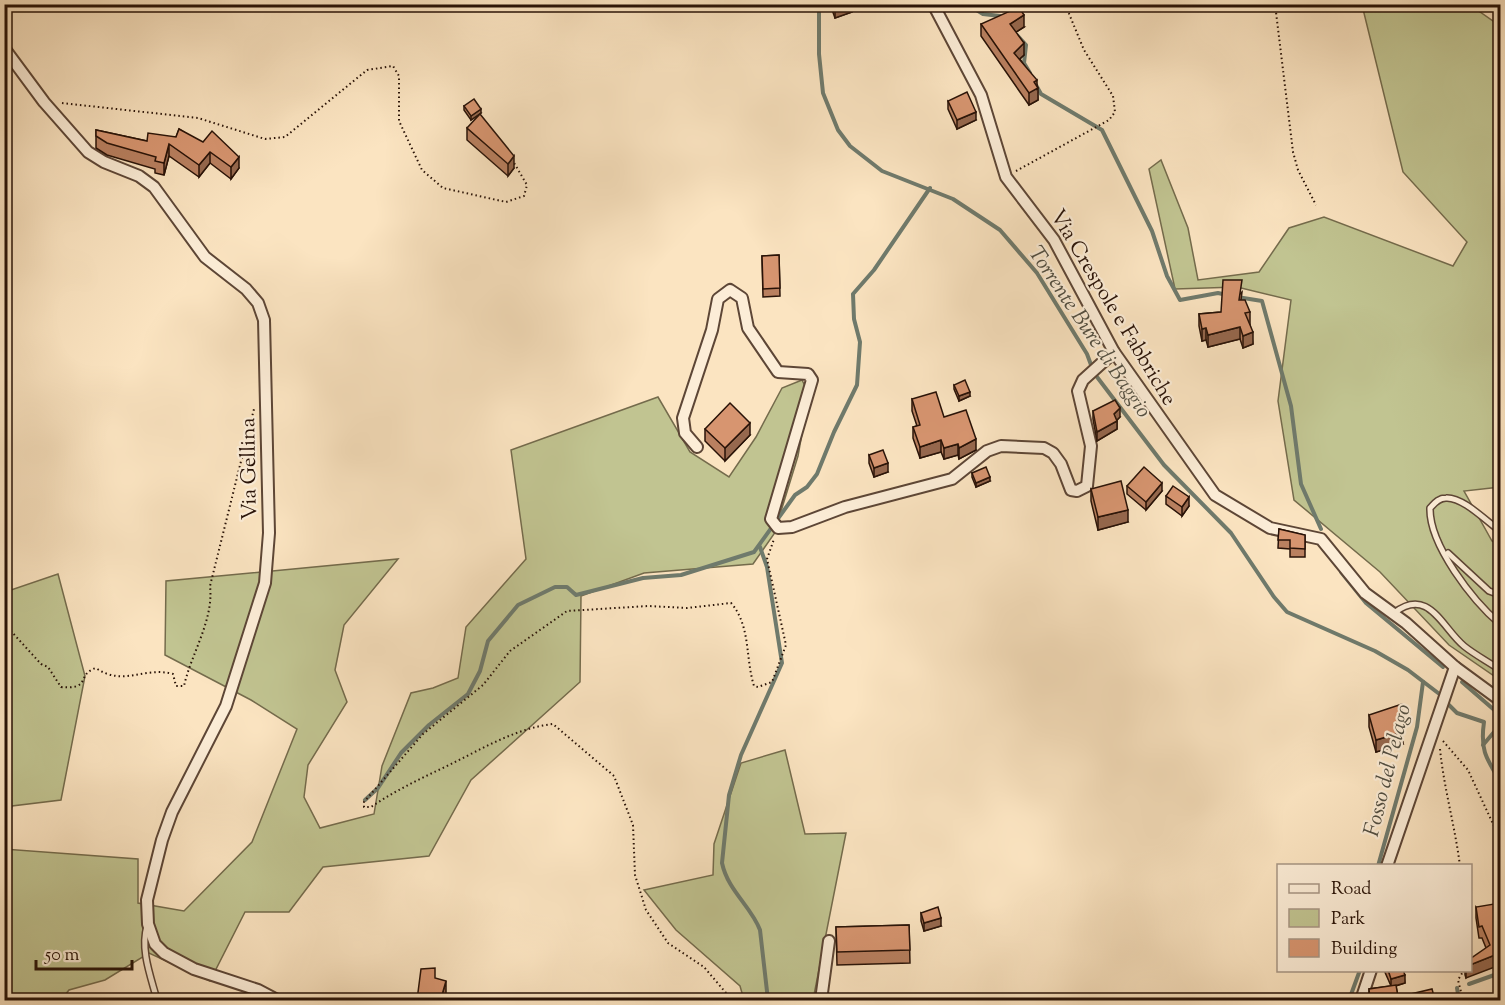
<svg xmlns="http://www.w3.org/2000/svg" width="1505" height="1005" font-family="'Sorts Mill Goudy',serif">
<rect width="100%" height="100%" fill="#fbe4c1"/>
<filter id="stains"><feTurbulence type="fractalNoise" baseFrequency=".00333" numOctaves="4"/><feColorMatrix values="0 0 0 0 .2 0 0 0 0 .09 0 0 0 0 .02 0 0 0 .5 -.17"/></filter>
<radialGradient id="worn" r=".72"><stop offset=".6" stop-color="#630" stop-opacity="0"/><stop offset="1" stop-color="#630" stop-opacity=".3"/></radialGradient>
<g fill="#c1c491" stroke="#746b4c" stroke-width="1.5">
<polygon points="1362,5 1470,5 1500,26 1500,487 1464,491 1492,541 1500,546 1500,680 1449,645 1380,572 1294,500 1278,401 1291,300 1237,287 1175,289 1149,169 1161,160 1188,228 1198,280 1259,272 1289,228 1324,217 1453,266 1467,242 1403,172"/>
<polygon points="802,380 809,394 798,456 774,534 753,564 644,573 581,596 580,682 471,780 429,856 323,867 289,912 245,912 210,981 149,953 105,980 69,990 61,1000 5,1000 4,849 138,859 138,903 184,911 252,842 297,729 251,700 165,655 166,581 398,559 344,625 335,670 347,702 308,765 304,797 320,828 374,814 382,766 411,693 433,688 458,678 466,627 526,559 511,450 658,397 690,452 729,477 756,437 782,388"/>
<polygon points="58,574 85,676 61,800 12,806 5,830 5,592"/>
<polygon points="785,750 805,834 846,833 813,1000 744,1000 740,986 676,930 644,890 713,875 714,844 741,763"/>
</g>
<g fill="none" stroke-linecap="round" stroke-linejoin="round">
<g stroke="#6f7a6c" stroke-width="4">
<polyline points="819,4 819,54 823,93 838,130 850,146 882,171 953,199 1000,230 1037,273 1087,354 1094,373 1164,465 1231,533 1274,597 1287,612 1375,651 1408,670 1442,696"/>
<polyline points="967,4 983,14 1000,16 1002,19"/>
<polyline points="1017,35 1026,45 1024,63 1030,73"/>
<polyline points="1036,85 1041,94 1102,130 1152,231 1167,276 1180,300 1218,293 1227,295"/>
<polyline points="1237,297 1262,301 1291,406 1301,484 1321,529"/>
<path d="M760 547 767 567 782 663 741 755 729 795 722 863C728 891 751 906 760 930L768 1000"/>
<polyline points="1341,572 1366,603 1443,667"/>
<polyline points="1462,682 1500,715"/>
<path d="M1446 702 1457 713 1484 722C1480 750 1486 758 1500 781"/>
<polyline points="1483,745 1500,725"/>
<polyline points="365,800 378,788 401,753 429,725 468,694 480,671 488,641 518,605 555,587 567,587 576,595 643,578 681,575 754,552 795,495 807,487 817,474 834,432 857,385 860,342 854,319 853,294 874,270 930,188"/>
<polyline points="1378,866 1417,727 1423,682"/>
<polyline points="1469,984 1500,973"/>
<polyline points="1457,988 1459,1000"/>
<polyline points="1349,1000 1360,970"/>
</g>
<defs>
<g id="lane">
<path d="M1500 531C1486 521 1463 497 1446 498 1438 498 1434 504 1430 508 1429 545 1473 601 1500 624"/>
<polyline points="1448,553 1489,591 1500,595"/>
<path d="M1394 613C1429 586 1442 628 1464 646 1475 655 1489 662 1500 670"/>
<path d="M147 926C140 950 151 977 157 1000"/>
</g>
<g id="street">
<polyline points="933,4 981,95 1006,177 1054,240 1114,352 1215,495 1270,528 1321,539 1365,593 1406,623 1455,667 1500,700"/>
<polyline points="4,48 44,102 88,152 104,162 139,176 154,187 205,257 246,289 258,303 264,320 269,533 265,583 226,706 172,812 162,840 147,900 148,924 155,944 164,953 194,969 258,990 277,1000"/>
<polyline points="697,447 685,433 683,418 712,330 718,299 730,290 742,298 748,328 778,372 808,374 812,380 771,519 778,528 792,527 845,507 952,479 987,451 1001,446 1044,448 1053,453 1061,464 1071,490 1077,491 1087,486 1091,446 1078,391 1083,380 1114,352"/>
<polyline points="1387,866 1455,667"/>
<polyline points="821,1000 829,941"/>
<polyline points="1361,1000 1371,970"/>
</g>
</defs>
<use href="#lane" stroke="#5d4636" stroke-width="8"/>
<use href="#street" stroke="#5d4636" stroke-width="14"/>
<g stroke="#281207" stroke-width="2" stroke-dasharray="1.5 3" stroke-linecap="butt">
<polyline points="1275,4 1293,152 1298,170 1316,205"/>
<polyline points="62,103 198,118 265,139 285,137 367,70 393,66 399,76 399,121 422,170 443,188 506,202 524,196 527,185 513,161"/>
<polyline points="1016,171 1109,120 1115,112 1113,96 1084,50 1065,4"/>
<path d="M4 619 10 630 41 664 48 667 61 687C92 690 76 674 96 668 123 687 144 666 173 674L176 686H184C191 654 214 620 210 586L254 409"/>
<polyline points="1443,741 1468,770 1500,839"/>
<path d="M1440 749C1444 789 1455 826 1460 866"/>
<path d="M732 1000 704 967 668 943 646 910 635 875 633 825 614 776 553 724C516 728 482 749 449 765 422 778 396 790 371 807H364V802L423 734 483 685 510 651 567 611 648 606 687 608 731 603C751 626 745 657 754 686L758 687 772 682 786 645 767 559 774 539"/>
<polyline points="1463,1000 1458,980 1464,970"/>
</g>
<use href="#lane" stroke="#fcedd7" stroke-width="5"/>
<use href="#street" stroke="#fcedd7" stroke-width="10"/>
</g>
<g fill="#b98060" stroke="#281207" stroke-width="1.5">
<polygon points="830,4 852,4 852,12 835,18"/>
<polygon points="981,24 1024,27 1016,32 1024,55 1020,59 1037,85 1038,100 1029,105 981,36"/>
<polygon points="948,101 976,120 957,129 948,109"/>
<polygon points="464,106 481,113 471,120 464,110"/>
<polygon points="467,128 514,168 508,176 467,140"/>
<polygon points="179,129 239,168 231,179 210,163 199,177 169,156 164,175 155,173 155,169 107,155 96,148 96,130 147,141 176,137"/>
<polygon points="779,255 780,296 763,297 762,256"/>
<polygon points="1242,292 1241,300 1250,312 1250,324 1253,344 1243,348 1240,339 1208,347 1206,340 1202,341 1199,326 1199,314 1221,312"/>
<polygon points="954,385 970,396 959,401 954,389"/>
<polygon points="912,399 944,417 976,450 959,459 958,455 944,459 941,452 920,458 913,438 913,427 917,426 912,411"/>
<polygon points="1093,411 1120,417 1117,420 1117,429 1097,441 1093,419"/>
<polygon points="705,429 750,435 725,461 705,441"/>
<polygon points="869,455 888,472 874,477 869,463"/>
<polygon points="972,473 990,481 976,487 972,477"/>
<polygon points="1127,486 1162,491 1146,510 1127,494"/>
<polygon points="1091,489 1128,522 1098,530 1091,501"/>
<polygon points="1166,496 1189,506 1182,516 1166,504"/>
<polygon points="1279,529 1305,535 1305,557 1290,557 1290,549 1278,548"/>
<polygon points="1369,715 1403,744 1376,752 1369,727"/>
<polygon points="1476,907 1498,934 1466,978 1465,975 1465,970 1470,970 1486,948 1482,938 1479,938 1476,918"/>
<polygon points="921,913 941,926 924,931 921,921"/>
<polygon points="909,925 910,963 837,965 836,927"/>
<polygon points="1384,970 1405,970 1403,971 1405,983 1396,986 1398,997 1435,1000 1369,1000 1369,989 1391,986"/>
</g>
<g fill="#96684e" stroke="#281207" stroke-width="1.5">
<polygon points="850,4 852,4 852,12 835,18 835,10"/>
<polygon points="1024,15 1024,27 1010,36 1010,24"/>
<polygon points="1024,43 1024,55 1014,64 1014,53"/>
<polygon points="1037,80 1037,89 1038,88 1038,100 1029,105 1029,93 1034,82"/>
<polygon points="481,109 481,113 471,120 471,116"/>
<polygon points="976,112 976,120 957,129 957,120"/>
<polygon points="169,144 169,156 164,175 164,163"/>
<polygon points="210,152 210,163 199,177 199,165"/>
<polygon points="514,156 514,168 508,176 508,164"/>
<polygon points="239,157 239,168 231,179 231,167"/>
<polygon points="1240,327 1240,339 1208,347 1208,335"/>
<polygon points="1206,328 1206,340 1202,341 1202,329"/>
<polygon points="1253,332 1253,344 1243,348 1243,336"/>
<polygon points="970,392 970,396 959,401 959,396"/>
<polygon points="1120,408 1120,417 1114,423 1114,414"/>
<polygon points="1117,421 1117,429 1097,441 1097,432"/>
<polygon points="750,423 750,435 725,461 725,448"/>
<polygon points="976,439 976,450 959,459 959,448"/>
<polygon points="941,440 941,452 920,458 920,447"/>
<polygon points="958,444 958,455 944,459 944,448"/>
<polygon points="888,463 888,472 874,477 874,468"/>
<polygon points="990,477 990,481 976,487 976,483"/>
<polygon points="1162,483 1162,491 1146,510 1146,502"/>
<polygon points="1189,497 1189,506 1182,516 1182,507"/>
<polygon points="1128,510 1128,522 1098,530 1098,517"/>
<polygon points="1403,732 1403,744 1376,752 1376,740"/>
<polygon points="941,918 941,926 924,931 924,923"/>
<polygon points="1500,953 1500,965 1466,978 1466,970 1470,970 1470,965"/>
<polygon points="1405,975 1405,983 1391,987 1391,979"/>
<polygon points="446,981 446,993 444,1000 442,995"/>
</g>
<g fill="#d79570" stroke="#281207" stroke-width="1.5">
<polygon points="833,4 850,4 835,10"/>
<polygon points="1019,7 1024,15 1010,24 1024,43 1014,53 1037,80 1034,82 1038,88 1029,93 981,24"/>
<polygon points="967,92 976,112 957,120 948,101"/>
<polygon points="474,99 481,109 471,116 464,106"/>
<polygon points="480,114 514,156 508,164 467,128"/>
<polygon points="179,129 203,142 212,131 239,157 231,167 210,152 199,165 169,144 164,163 155,161 156,157 107,143 96,136 96,130 147,141 148,133 176,137"/>
<polygon points="779,255 780,288 763,289 762,256"/>
<polygon points="1223,280 1242,280 1239,300 1245,300 1250,312 1245,313 1253,332 1243,336 1240,327 1208,335 1206,328 1202,329 1199,314 1221,312"/>
<polygon points="965,380 970,392 959,396 954,385"/>
<polygon points="936,392 944,417 966,410 976,439 959,448 958,444 944,448 941,440 920,447 913,427 920,425 912,399"/>
<polygon points="1115,400 1120,408 1114,414 1117,421 1097,432 1093,411"/>
<polygon points="730,403 750,423 725,448 705,429"/>
<polygon points="883,450 888,463 874,468 869,455"/>
<polygon points="986,467 990,477 976,483 972,473"/>
<polygon points="1144,467 1162,483 1146,502 1127,486"/>
<polygon points="1121,481 1128,510 1098,517 1091,489"/>
<polygon points="1173,486 1189,497 1182,507 1166,496"/>
<polygon points="1279,529 1305,535 1305,549 1290,548 1290,540 1278,540"/>
<polygon points="1402,704 1403,732 1376,740 1369,715"/>
<polygon points="1494,904 1498,934 1500,933 1500,953 1470,965 1470,959 1490,945 1482,926 1479,927 1476,907"/>
<polygon points="938,907 941,918 924,923 921,913"/>
<polygon points="909,925 910,950 837,952 836,927"/>
<polygon points="435,968 435,978 446,981 442,995 467,1000 417,1000 421,969"/>
<polygon points="1388,970 1403,970 1405,975 1391,979"/>
<polygon points="1396,985 1398,997 1432,989 1435,1000 1370,1000 1369,989"/>
</g>
<g text-anchor="middle" stroke-width="4.5" stroke-linejoin="round" paint-order="stroke">
<g font-size="21" fill="#281207" stroke="#fcedd7">
<text transform="translate(1114 307) rotate(59)" y="7">Via Crespole e Fabbriche</text>
<text transform="translate(248 469) rotate(-91)" y="7">Via Gellina</text>
</g>
<g font-size="22" font-style="italic" fill="#524f42" stroke="#fcedd7">
<text transform="translate(1091 331) rotate(56)" y="8">Torrente Bure di Baggio</text>
<text transform="translate(1386 770) rotate(-76)" y="8">Fosso del Pelago</text>
</g>
</g>
<rect width="1505" height="1005" fill="none" stroke="#fbe4c1" stroke-width="24"/>
<rect x="6" y="6" width="1493" height="993" fill="none" stroke="#281207" stroke-width="3"/>
<rect x="12" y="12" width="1481" height="981" fill="none" stroke="#281207" stroke-width="1.5"/>
<rect x="1277" y="864" width="195" height="108" fill="#fcedd7" stroke="#a79584" stroke-width="1.5"/>
<rect x="1289" y="884" width="30" height="9" fill="#fcedd7" stroke="#a79584" stroke-width="1.5"/>
<text x="1331" y="894" font-size="18" fill="#281207">Road</text>
<rect x="1289" y="909" width="30" height="18" fill="#c1c491" stroke="#a79584" stroke-width="1.5"/>
<text x="1331" y="924" font-size="18" fill="#281207">Park</text>
<rect x="1289" y="939" width="30" height="18" fill="#d79570" stroke="#a79584" stroke-width="1.5"/>
<text x="1331" y="954" font-size="18" fill="#281207">Building</text>
<path d="M36 960v9h96v-9" fill="none" stroke="#281207" stroke-width="3"/>
<text x="45" y="960" font-size="18" fill="#281207" stroke="#fcedd7" stroke-width="4.5" paint-order="stroke">50 m</text>
<rect width="100%" height="100%" filter="url(#stains)"/>
<rect width="100%" height="100%" fill="url(#worn)"/>
</svg>
